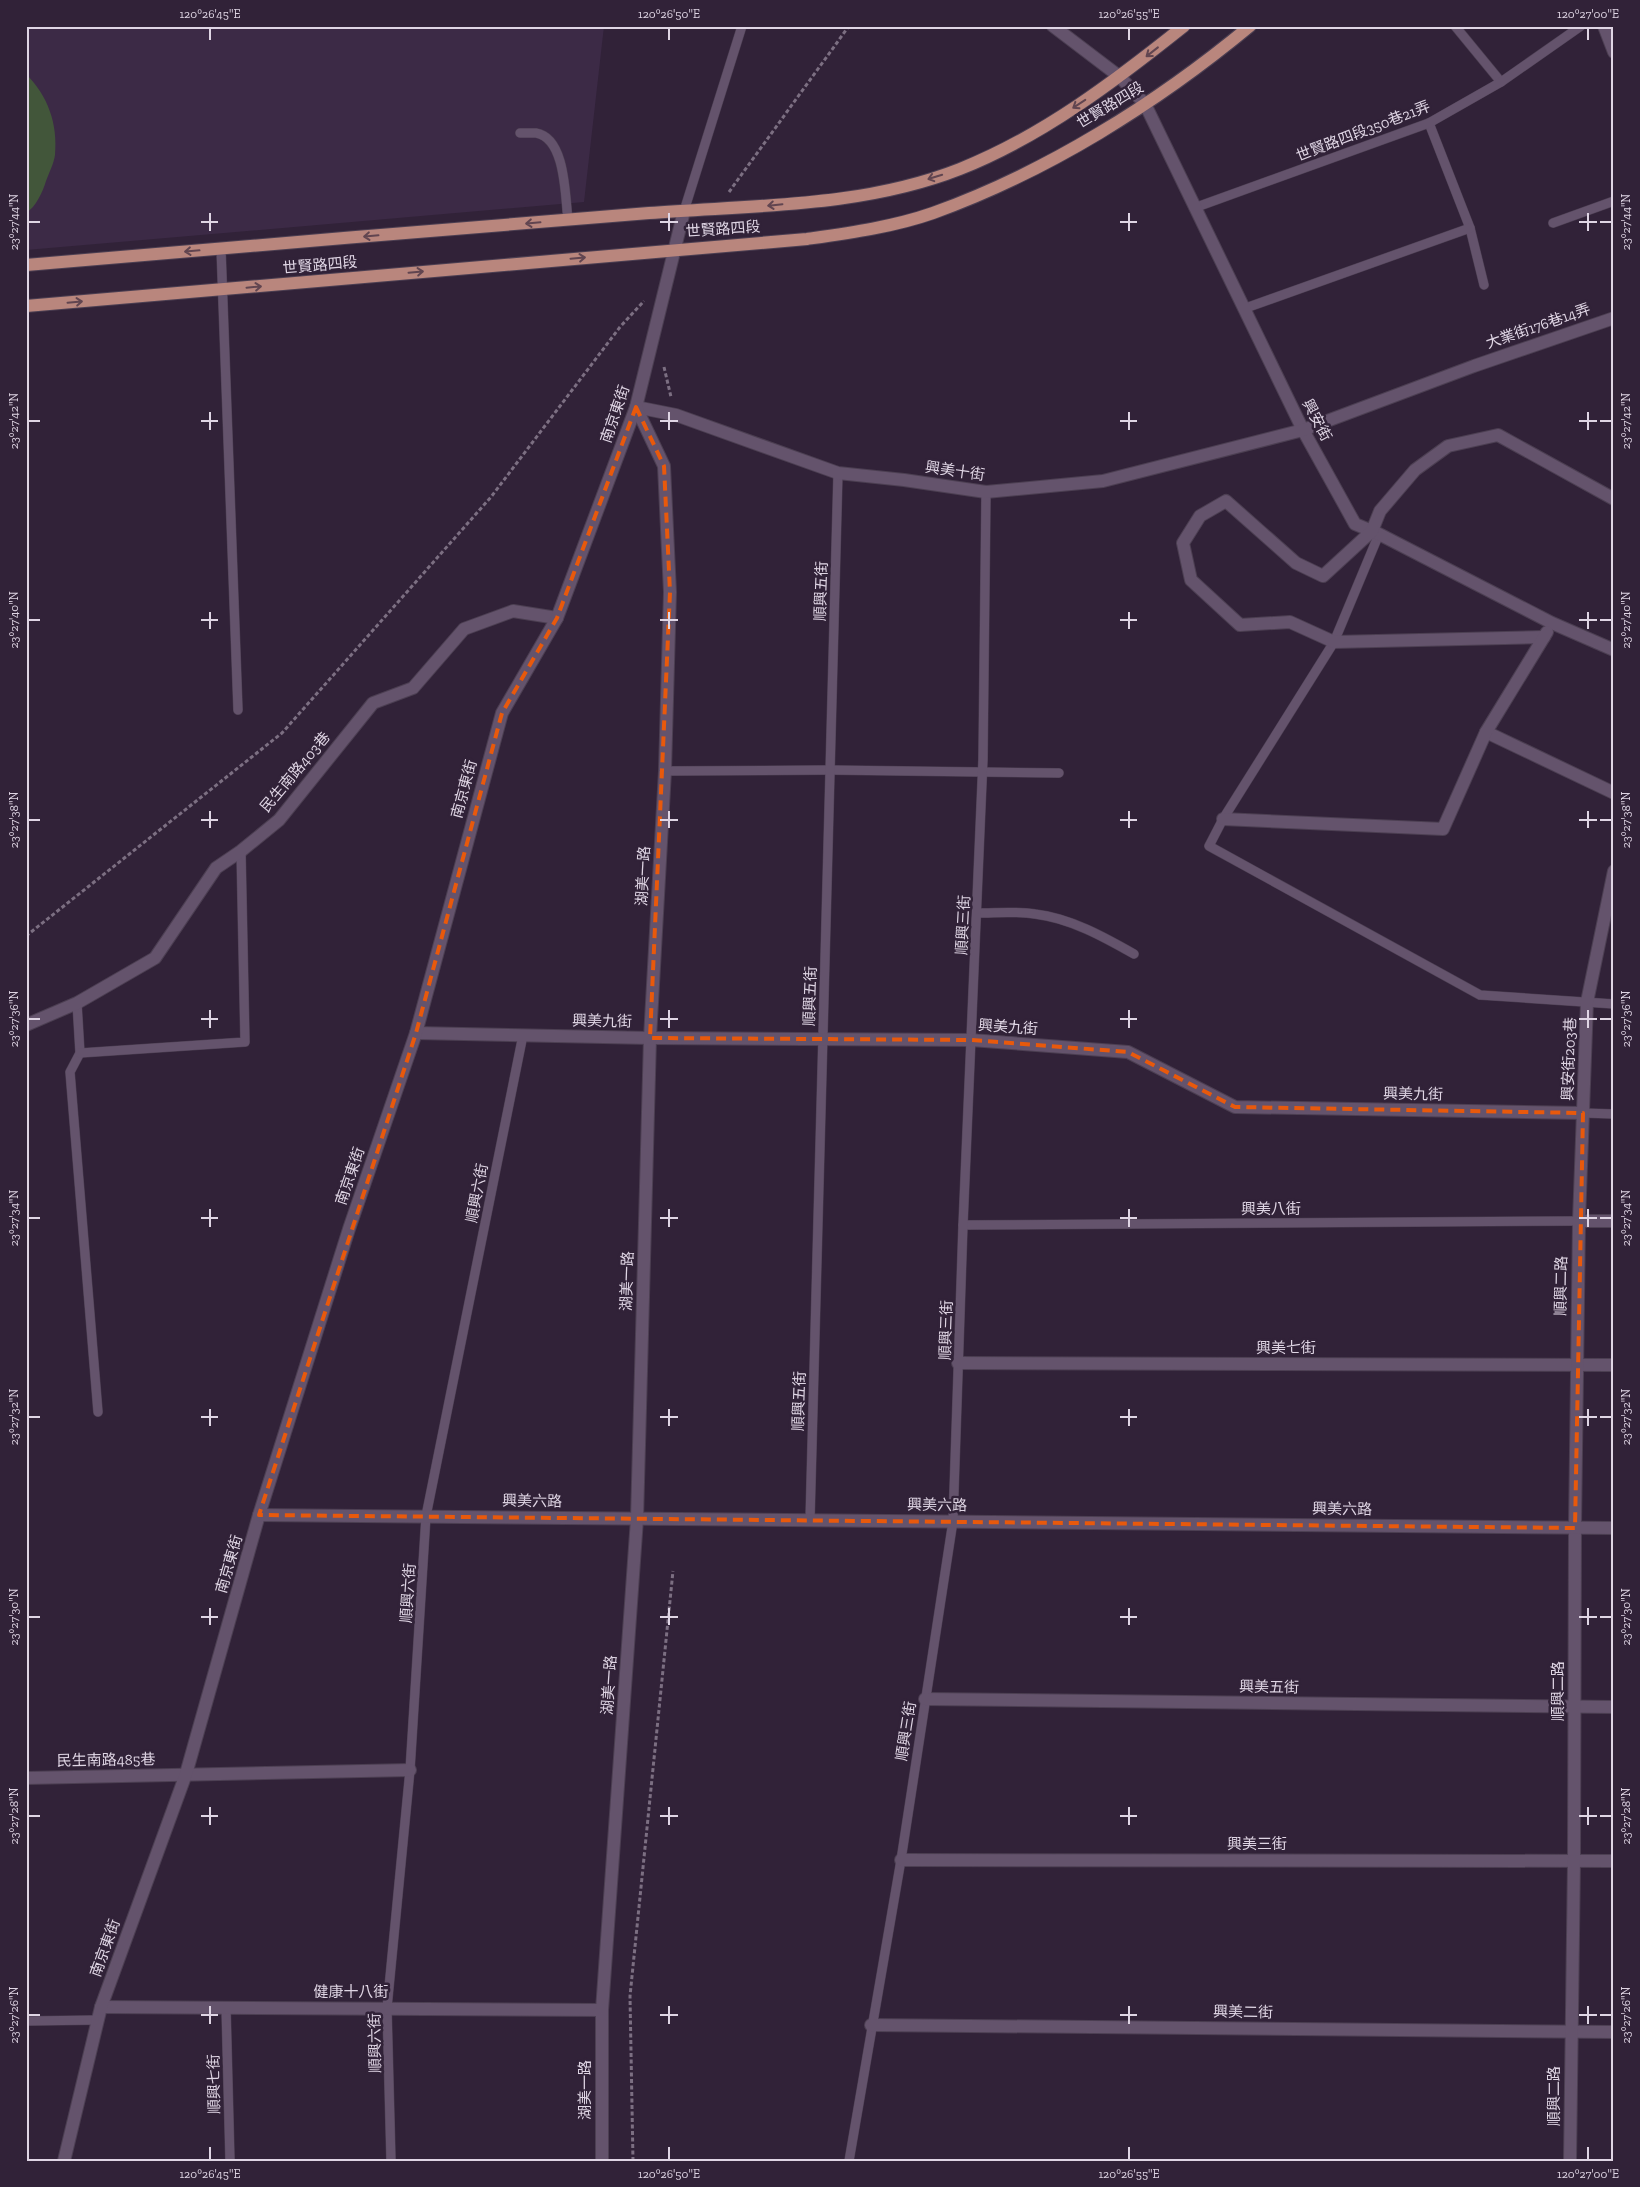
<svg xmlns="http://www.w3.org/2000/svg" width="1640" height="2187" font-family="'Zilla Slab','Noto Sans TC',serif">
<rect width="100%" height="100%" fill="#312238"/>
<polygon fill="#3c2a46" points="26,26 604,26 584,202 26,250"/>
<path fill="#42563a" d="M26 74C48 96 58 124 55 155 54 163 49 173 46 181 43 191 36 207 26 213Z"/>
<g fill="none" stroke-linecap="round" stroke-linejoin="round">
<defs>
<g id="service">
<polyline points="1455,26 1501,82"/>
<polyline points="1429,123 1470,228 1484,285"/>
<path d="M520 133C525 133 531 133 536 133 566 138 565 197 568 220"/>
<polyline points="1194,208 1429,123 1501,82 1581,26"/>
<polyline points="684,211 742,26"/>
<polyline points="1553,223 1614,201"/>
<polyline points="221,249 238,710"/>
<polyline points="1243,309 1470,228"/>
<polyline points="1379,534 1334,642 1223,819 1209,846 1480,995 1614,1004"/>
<polyline points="665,771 830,770 1059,773"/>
<path d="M977 913C996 913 1016 911 1035 914 1070 918 1104 937 1134 954"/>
<polyline points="77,1003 80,1053 70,1072 98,1412"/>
<polyline points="80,1053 245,1042 241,851"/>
<polyline points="1583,1113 1614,1114"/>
<polyline points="963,1225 1579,1221"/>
<polyline points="810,1520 838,473"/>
<polyline points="226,2007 230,2161"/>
<polyline points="26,2021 98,2020"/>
<polyline points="391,2161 387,2008 410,1770 426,1516 523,1035"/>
<polyline points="849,2161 901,1860 953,1521 963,1225 983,759 986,492"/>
</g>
<g id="minor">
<polyline points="1053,26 1120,77 1145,104 1303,430 1355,524 1379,534 1552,623 1614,650"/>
<polyline points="1604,26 1614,52"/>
<polyline points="636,407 676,415 838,473 904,480 986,492 1103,481 1303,430 1474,366 1614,318"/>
<polyline points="1544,637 1334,642 1290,622 1240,625 1191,580 1183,543 1200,516 1226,501 1296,563 1323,576 1372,531 1380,511 1415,470 1448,446 1498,435 1614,499"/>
<polyline points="1486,732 1614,793"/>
<polyline points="1223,819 1443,829 1486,732 1547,632"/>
<polyline points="26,1025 77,1003 155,958 216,868 241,851 279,820 373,703 413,688 464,629 513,611 557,618"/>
<polyline points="416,1033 650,1038 971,1040 1128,1052 1235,1107 1583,1113"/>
<polyline points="1579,1221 1614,1221"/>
<polyline points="958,1363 1614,1365"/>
<polyline points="925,1699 1614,1707"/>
<polyline points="26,1778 410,1770"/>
<polyline points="901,1860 1614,1861"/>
<polyline points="101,2007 602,2010"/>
<polyline points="871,2025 1614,2032"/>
<polyline points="64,2161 101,2007 186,1774 259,1515 349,1229 416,1033 502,713 557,618 636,407 684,211"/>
<polyline points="1570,2161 1574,1860 1575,1528 1579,1221 1587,1002 1614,871"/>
</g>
<g id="tertiary">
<polyline points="259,1515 1614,1528"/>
<polyline points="602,2161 602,2010 637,1519 650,1038 665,771 670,592 664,466 636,407"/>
</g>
<g id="primary">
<path d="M26 265C234 247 441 230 649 213 752 205 861 208 960 169 1043 136 1115 81 1184 26"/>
<path d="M26 306 807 239C849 233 893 227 933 213 1047 172 1157 103 1250 26"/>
</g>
</defs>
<use href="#service" stroke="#4c3f52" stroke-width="10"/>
<use href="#minor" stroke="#4c3f52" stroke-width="14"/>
<use href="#tertiary" stroke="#4c3f52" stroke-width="14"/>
<use href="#primary" stroke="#4c3f52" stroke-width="14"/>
<g stroke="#7c6f82" stroke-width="3" stroke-dasharray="4 2.5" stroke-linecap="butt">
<polyline points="729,192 849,26"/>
<polyline points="664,367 671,397"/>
<polyline points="26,936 282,733 491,497 620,327 644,301"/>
<polyline points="633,2161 630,1996 673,1571"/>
</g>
<use href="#service" stroke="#64536c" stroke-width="9"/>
<use href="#minor" stroke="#64536c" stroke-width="12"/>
<use href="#tertiary" stroke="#64536c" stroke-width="12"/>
<use href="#primary" stroke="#b9867d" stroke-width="12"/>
</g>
<defs><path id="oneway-shaft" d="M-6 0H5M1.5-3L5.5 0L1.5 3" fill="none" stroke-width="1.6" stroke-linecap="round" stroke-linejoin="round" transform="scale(1.25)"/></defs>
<g stroke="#614550">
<use href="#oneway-shaft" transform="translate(1152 52) rotate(142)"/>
<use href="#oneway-shaft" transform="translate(1079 104) rotate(147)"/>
<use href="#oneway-shaft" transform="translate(935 177) rotate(163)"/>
<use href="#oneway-shaft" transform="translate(775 205) rotate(174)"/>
<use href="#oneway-shaft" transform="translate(533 223) rotate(175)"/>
<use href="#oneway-shaft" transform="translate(371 236) rotate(175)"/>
<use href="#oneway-shaft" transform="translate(192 251) rotate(175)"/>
<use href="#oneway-shaft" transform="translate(578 258) rotate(-5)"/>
<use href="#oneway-shaft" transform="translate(416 272) rotate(-5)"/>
<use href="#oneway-shaft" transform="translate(254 287) rotate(-5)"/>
<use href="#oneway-shaft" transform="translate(75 302) rotate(-5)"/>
</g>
<path fill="none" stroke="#e8590c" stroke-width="4" stroke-dasharray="10 6" stroke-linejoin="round" d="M636 407 664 466 670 592 650 1038 971 1040 1128 1052 1235 1107 1583 1113 1575 1528 259 1515 416 1033 502 713 557 618Z"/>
<path fill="none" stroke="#dfd5e4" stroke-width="2" d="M210 28V40M669 28V40M1129 28V40M1588 28V40M210 213V231M669 213V231M1129 213V231M1588 213V231M28 222H40M201 222H218M660 222H678M1120 222H1137M1579 222H1597M1600 222H1612M210 412V430M669 412V430M1129 412V430M1588 412V430M28 421H40M201 421H218M660 421H678M1120 421H1137M1579 421H1597M1600 421H1612M210 612V629M669 612V629M1129 612V629M1588 612V629M28 620H40M201 620H218M660 620H678M1120 620H1137M1579 620H1597M1600 620H1612M210 811V828M669 811V828M1129 811V828M1588 811V828M28 820H40M201 820H218M660 820H678M1120 820H1137M1579 820H1597M1600 820H1612M210 1010V1028M669 1010V1028M1129 1010V1028M1588 1010V1028M28 1019H40M201 1019H218M660 1019H678M1120 1019H1137M1579 1019H1597M1600 1019H1612M210 1209V1227M669 1209V1227M1129 1209V1227M1588 1209V1227M28 1218H40M201 1218H218M660 1218H678M1120 1218H1137M1579 1218H1597M1600 1218H1612M210 1409V1426M669 1409V1426M1129 1409V1426M1588 1409V1426M28 1417H40M201 1417H218M660 1417H678M1120 1417H1137M1579 1417H1597M1600 1417H1612M210 1608V1625M669 1608V1625M1129 1608V1625M1588 1608V1625M28 1617H40M201 1617H218M660 1617H678M1120 1617H1137M1579 1617H1597M1600 1617H1612M210 1807V1825M669 1807V1825M1129 1807V1825M1588 1807V1825M28 1816H40M201 1816H218M660 1816H678M1120 1816H1137M1579 1816H1597M1600 1816H1612M210 2006V2024M669 2006V2024M1129 2006V2024M1588 2006V2024M28 2015H40M201 2015H218M660 2015H678M1120 2015H1137M1579 2015H1597M1600 2015H1612M210 2147V2160M669 2147V2160M1129 2147V2160M1588 2147V2160"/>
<g text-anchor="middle" stroke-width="5" stroke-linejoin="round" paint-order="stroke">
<g font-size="15" fill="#dfd5e4" stroke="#312238">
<text transform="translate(1110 105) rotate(-31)" y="5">世賢路四段</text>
<text transform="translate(1363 131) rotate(-21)" y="5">世賢路四段350巷21弄</text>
<text transform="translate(723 229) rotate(-4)" y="5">世賢路四段</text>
<text transform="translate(320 265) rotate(-5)" y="5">世賢路四段</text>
<text transform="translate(1538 326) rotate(-19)" y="5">大業街176巷14弄</text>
<text transform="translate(615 414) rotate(-71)" y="5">南京東街</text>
<text transform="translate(1317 420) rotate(62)" y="5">興安街</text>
<text transform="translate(955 471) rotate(8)" y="5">興美十街</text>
<text transform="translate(821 591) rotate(-88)" y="5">順興五街</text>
<text transform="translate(295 772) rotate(-50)" y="5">民生南路403巷</text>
<text transform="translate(464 789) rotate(-75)" y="5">南京東街</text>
<text transform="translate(643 876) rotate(-87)" y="5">湖美一路</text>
<text transform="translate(963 925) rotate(-87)" y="5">順興三街</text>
<text transform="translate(810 996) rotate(-88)" y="5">順興五街</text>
<text transform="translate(602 1021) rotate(1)" y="5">興美九街</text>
<text transform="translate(1008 1027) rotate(4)" y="5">興美九街</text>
<text transform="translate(1569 1059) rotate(-88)" y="5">興安街203巷</text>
<text transform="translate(1413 1094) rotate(1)" y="5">興美九街</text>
<text transform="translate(350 1176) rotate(-71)" y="5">南京東街</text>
<text transform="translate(477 1193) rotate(-79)" y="5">順興六街</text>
<text x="1271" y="1214">興美八街</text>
<text transform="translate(627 1281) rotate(-88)" y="5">湖美一路</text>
<text transform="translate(1561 1286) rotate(-89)" y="5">順興二路</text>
<text transform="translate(946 1330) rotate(-88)" y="5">順興三街</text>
<text x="1286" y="1353">興美七街</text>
<text transform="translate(799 1401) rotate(-88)" y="5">順興五街</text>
<text transform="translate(532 1501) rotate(1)" y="5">興美六路</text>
<text transform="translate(937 1505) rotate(1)" y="5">興美六路</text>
<text transform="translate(1342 1509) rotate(1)" y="5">興美六路</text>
<text transform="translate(229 1564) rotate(-74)" y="5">南京東街</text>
<text transform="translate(408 1593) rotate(-86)" y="5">順興六街</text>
<text transform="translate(609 1685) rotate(-86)" y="5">湖美一路</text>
<text transform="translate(1269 1687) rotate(1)" y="5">興美五街</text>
<text transform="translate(1558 1691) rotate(-90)" y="5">順興二路</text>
<text transform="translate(906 1731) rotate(-81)" y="5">順興三街</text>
<text transform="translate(106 1760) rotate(-1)" y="5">民生南路485巷</text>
<text x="1257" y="1849">興美三街</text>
<text transform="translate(105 1948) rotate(-70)" y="5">南京東街</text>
<text x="351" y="1997">健康十八街</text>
<text transform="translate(1243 2012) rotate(1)" y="5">興美二街</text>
<text transform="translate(375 2043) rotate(-91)" y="5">順興六街</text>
<text transform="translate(214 2084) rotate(-91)" y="5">順興七街</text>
<text transform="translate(585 2090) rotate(-90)" y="5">湖美一路</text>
<text transform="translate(1554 2096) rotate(-90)" y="5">順興二路</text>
</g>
</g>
<rect width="1640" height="2187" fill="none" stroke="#312238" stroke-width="55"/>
<rect x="28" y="28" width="1584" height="2132" fill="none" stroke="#dfd5e4" stroke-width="2"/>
<g font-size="12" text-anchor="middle" fill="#dfd5e4">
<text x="210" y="18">120°26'45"E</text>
<text x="669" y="18">120°26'50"E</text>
<text x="1129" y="18">120°26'55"E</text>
<text x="1588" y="18">120°27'00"E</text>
<text transform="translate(14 222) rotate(-90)" y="4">23°27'44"N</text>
<text transform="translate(1626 222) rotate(-90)" y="4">23°27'44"N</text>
<text transform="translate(14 421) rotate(-90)" y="4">23°27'42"N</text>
<text transform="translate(1626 421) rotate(-90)" y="4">23°27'42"N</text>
<text transform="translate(14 620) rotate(-90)" y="4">23°27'40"N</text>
<text transform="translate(1626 620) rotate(-90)" y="4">23°27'40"N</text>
<text transform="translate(14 820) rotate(-90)" y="4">23°27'38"N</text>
<text transform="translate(1626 820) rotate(-90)" y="4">23°27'38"N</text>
<text transform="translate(14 1019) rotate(-90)" y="4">23°27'36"N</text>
<text transform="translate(1626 1019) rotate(-90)" y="4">23°27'36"N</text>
<text transform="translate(14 1218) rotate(-90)" y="4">23°27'34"N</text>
<text transform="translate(1626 1218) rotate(-90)" y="4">23°27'34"N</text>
<text transform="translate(14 1417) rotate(-90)" y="4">23°27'32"N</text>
<text transform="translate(1626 1417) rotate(-90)" y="4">23°27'32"N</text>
<text transform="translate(14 1617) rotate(-90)" y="4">23°27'30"N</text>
<text transform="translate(1626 1617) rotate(-90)" y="4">23°27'30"N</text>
<text transform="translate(14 1816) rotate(-90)" y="4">23°27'28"N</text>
<text transform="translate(1626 1816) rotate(-90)" y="4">23°27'28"N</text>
<text transform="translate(14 2015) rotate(-90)" y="4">23°27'26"N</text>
<text transform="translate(1626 2015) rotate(-90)" y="4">23°27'26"N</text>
<text x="210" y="2178">120°26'45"E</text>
<text x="669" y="2178">120°26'50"E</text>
<text x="1129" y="2178">120°26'55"E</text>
<text x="1588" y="2178">120°27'00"E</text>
</g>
</svg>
